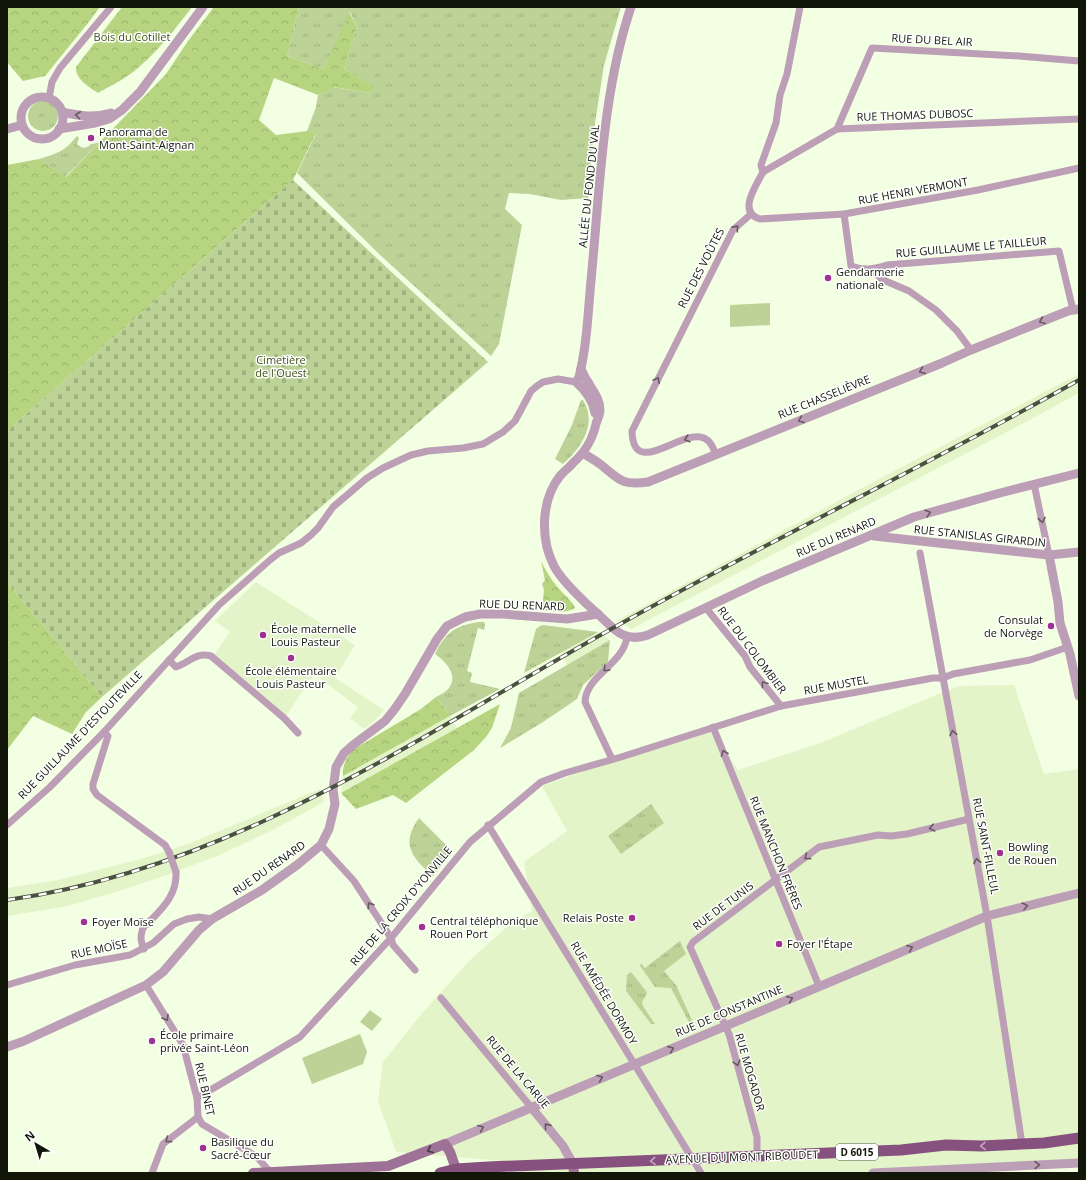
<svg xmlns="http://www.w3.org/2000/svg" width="1086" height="1180" font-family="'Open Sans',sans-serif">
<defs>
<pattern id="grass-tufts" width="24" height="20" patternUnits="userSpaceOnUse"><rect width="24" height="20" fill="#bcd296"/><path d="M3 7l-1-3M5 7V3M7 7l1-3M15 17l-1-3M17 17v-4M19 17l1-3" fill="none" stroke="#a1b480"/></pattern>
<pattern id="forest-crowns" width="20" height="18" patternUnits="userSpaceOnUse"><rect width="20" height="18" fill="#b7d481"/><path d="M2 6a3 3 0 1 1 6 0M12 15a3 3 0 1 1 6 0" fill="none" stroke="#9cb56e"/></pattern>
<pattern id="cemetery-stones" width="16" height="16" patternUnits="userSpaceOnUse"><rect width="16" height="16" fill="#bcd296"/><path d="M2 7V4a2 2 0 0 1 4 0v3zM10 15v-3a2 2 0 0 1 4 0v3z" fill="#a1b480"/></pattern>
</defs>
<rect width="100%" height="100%" fill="#f3ffe2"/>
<g fill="#e3f4c9">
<polygon points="1079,374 1079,393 1024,423 631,629 618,620 875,481"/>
<polygon points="256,582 355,645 335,678 384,710 374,721 364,729 350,718 358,707 314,674 286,716 214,655 230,632 215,621"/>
<polygon points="598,632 610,640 567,666 561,651"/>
<polygon points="1014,685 1044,774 1079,769 1079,1163 873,1173 520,1173 515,1162 396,1152 378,1101 383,1062 423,1012 471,959 507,927 532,911 524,862 567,831 542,786 710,727 738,770 820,743 958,686"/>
<polygon points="450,716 457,728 341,793 343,776"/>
<polygon points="320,789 324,802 273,830 217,856 164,876 113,893 63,907 7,916 7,888 59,880 144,858 188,844"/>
</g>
<g fill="url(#grass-tufts)">
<polygon points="299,7 621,7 604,65 593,136 588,198 561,200 530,194 509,193 505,209 522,225 499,344 491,356 378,253 297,173 316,134 307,131 316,107 318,95 333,87 370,93 372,86 344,69 357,27 350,12 324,69 287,56"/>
<circle cx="43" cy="116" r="15"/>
<path d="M77 136 79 138 77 144C82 149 86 149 91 144L97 143 105 137 65 177 39 159C58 153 64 152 77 136Z"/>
<path d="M581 400H583C598 424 581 448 563 464L555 459 572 425Z"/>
<path d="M479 622H484L485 624 484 630 478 628 467 671 472 673 470 682 500 689 450 716 436 697C440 695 446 692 449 688 459 675 445 661 435 654 446 632 455 626 479 622Z"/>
<polygon points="543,625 598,632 524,673 536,629 540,626"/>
<polygon points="610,640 608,662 583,685 577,699 543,722 500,748 511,728 519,693"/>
<polygon points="651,804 664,823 621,854 608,836"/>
<path d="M419 818 453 852 433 876C412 858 400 844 419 818Z"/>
<polygon points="680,941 686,954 664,971 676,985 695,1027 692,1028 671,988 655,987 640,966 641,963 645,968"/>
<polygon points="631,972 646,991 647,994 642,1002 643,1006 655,1024 651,1024 626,991 627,975"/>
</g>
<g fill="url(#forest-crowns)">
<polygon points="7,7 100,7 88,23 45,76 23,81 7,62"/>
<path d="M122 7H192C176 28 159 50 139 67 127 78 112 85 98 93 89 87 75 79 76 67Z"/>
<polygon points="214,7 299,7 287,56 324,69 349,12 357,27 344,69 373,86 370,93 334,87 318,95 274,78 259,120 276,135 307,131 316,133 293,180 7,431 7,165 39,159 66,177 166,74 188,41"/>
<path d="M541 561C548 575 556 587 568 598 571 602 574 604 575 608 567 614 552 611 542 610L544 590 542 584 545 580Z"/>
<polygon points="7,582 102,697 86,712 72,734 33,716 7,750"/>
<path d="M436 697 450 716 343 776C342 766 346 759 351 751L421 709Z"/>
<polygon points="500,704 492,728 486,737 474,750 406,803 393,795 356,809 341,793"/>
</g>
<polygon fill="url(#cemetery-stones)" points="293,180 488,362 102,697 7,582 7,431"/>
<g fill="#bcd296">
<polygon points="770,303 770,325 730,327 730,305"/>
<polygon points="370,1010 382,1019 372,1031 360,1022"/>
<polygon points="360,1034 367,1052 363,1064 312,1084 302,1058"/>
</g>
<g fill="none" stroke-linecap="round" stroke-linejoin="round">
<g stroke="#bd9eb7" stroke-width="7">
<path d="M800 7 787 74 780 95 776 123 761 165 763 172C756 186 737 212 760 219L844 214 978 190 1079 168"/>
<polyline points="49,98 52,82 60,68 111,7"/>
<polyline points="837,129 872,48 1019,56 1079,61"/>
<polyline points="763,172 837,129 1079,119"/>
<path d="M844 214 851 266C864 271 874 269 887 265L1059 251 1073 310"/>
<polyline points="873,270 881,279 909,291 936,310 957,331 971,350"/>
<path d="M716 455C713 448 711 441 704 438 682 428 633 480 632 431L733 230 751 214"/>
<polyline points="1034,484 1049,555"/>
<polyline points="920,553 987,916 1022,1144"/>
<polyline points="706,608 745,656 750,667 781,706"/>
<path d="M169 660 176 667C190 662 196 652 211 656L284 718 298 733"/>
<polyline points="713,727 819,986"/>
<polyline points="104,732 108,736 93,784 93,789 97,795 165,845 169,852"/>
<path d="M612 759 585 702C586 675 623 665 627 637"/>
<polyline points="7,825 50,787 104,732 219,605 270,560 279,553 301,543 311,535 318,528 333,507 367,478 383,468 411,455 428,451 463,448 483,444 503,432 515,421 531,391 537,386 543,382 558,379 576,382"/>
<polyline points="488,825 701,1173"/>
<polyline points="321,845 354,881 391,938 393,945 415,970"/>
<path d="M144 949C141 942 140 938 142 931 143 926 149 922 152 919 166 905 177 892 176 872"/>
<polyline points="7,985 75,965 130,955 153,943 174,924 187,919 199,917 212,919"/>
<polyline points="146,985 183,1045 197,1098 198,1117 202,1124 257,1157 270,1172"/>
<polyline points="441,998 531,1107"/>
<polyline points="197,1098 300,1037 391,938 470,842 541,782 565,773 621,757 781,706 933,678 943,678 953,674 1030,660 1068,647"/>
<polyline points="757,1156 757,1137 729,1034 690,947 693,942 819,847 878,835 891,836 907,834 969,819"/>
<polyline points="152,1173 163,1144 198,1117"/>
</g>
<g stroke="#bd9eb7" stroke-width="9">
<circle cx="42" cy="118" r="21"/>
<path d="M62 112C79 116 94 118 111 113"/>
<polyline points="7,129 22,125"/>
<polyline points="59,129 95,123 109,119 122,110 140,92 203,7"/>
<path d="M581 369C583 373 585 378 588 382 593 391 600 399 600 410 600 415 597 420 596 424 592 441 585 452 573 463 569 468 564 471 560 476 541 500 540 539 554 566 561 580 586 604 599 615 615 630 624 643 648 635L762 581 914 517 1000 493 1079 473"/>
<path d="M595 413C593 400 586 391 576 382L579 377C587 345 588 313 591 280 600 190 602 93 631 7"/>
<path d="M583 453C589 457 595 460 600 464 619 479 621 486 648 482L942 363 971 350 1068 311 1079 309"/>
<polyline points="874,536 1049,555 1079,552"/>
<polyline points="1049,555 1058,602 1060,623 1070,654 1079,696"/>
<polyline points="7,1047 24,1041 146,985 163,972 199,930 212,919 262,890 297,865 321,845 329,829 335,804 333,790 336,767 344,753 353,745 385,721 394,710 405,694 437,639 447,626 465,617 480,614 503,614 567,619 598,614"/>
<polyline points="531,1107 563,1146 573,1164"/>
<polyline points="445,1144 987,916 1079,893"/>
<polyline points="873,1173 1079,1163"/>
</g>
<g stroke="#9e7196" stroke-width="10">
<polyline points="573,1164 574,1173"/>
<polyline points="253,1173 388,1166 445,1144 450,1152 456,1169"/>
</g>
<polyline stroke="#87517f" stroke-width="11" points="440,1173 456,1169 488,1167 901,1150 946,1145 982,1146 1044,1143 1079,1138"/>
<defs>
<path id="rail" d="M7 900C236 868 425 732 622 623 773 539 929 464 1079 380"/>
</defs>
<use href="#rail" stroke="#4a5140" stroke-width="4"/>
<use href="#rail" stroke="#fff" stroke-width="2.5" stroke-dasharray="8" stroke-linecap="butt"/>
<polyline stroke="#bd9eb7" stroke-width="7" points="169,852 176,872"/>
</g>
<defs><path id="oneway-chevron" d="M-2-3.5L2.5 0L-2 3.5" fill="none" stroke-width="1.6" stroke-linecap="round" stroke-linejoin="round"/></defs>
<g stroke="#675a60">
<use href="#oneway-chevron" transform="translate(78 115) rotate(-173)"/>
<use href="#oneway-chevron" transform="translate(736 228) rotate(-48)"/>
<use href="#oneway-chevron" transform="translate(1042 321) rotate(158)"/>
<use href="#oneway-chevron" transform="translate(922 371) rotate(158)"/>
<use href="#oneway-chevron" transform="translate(657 380) rotate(-63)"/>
<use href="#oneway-chevron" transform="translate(801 420) rotate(158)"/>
<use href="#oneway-chevron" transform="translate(687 439) rotate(164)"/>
<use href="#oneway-chevron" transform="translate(928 513) rotate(-16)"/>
<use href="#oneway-chevron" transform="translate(1042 520) rotate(79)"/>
<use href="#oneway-chevron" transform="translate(606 669) rotate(134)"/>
<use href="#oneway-chevron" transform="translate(764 684) rotate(-128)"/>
<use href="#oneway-chevron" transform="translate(953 733) rotate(-101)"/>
<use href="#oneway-chevron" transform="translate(724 753) rotate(-112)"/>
<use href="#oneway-chevron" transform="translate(932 828) rotate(167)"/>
<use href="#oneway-chevron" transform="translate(807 857) rotate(143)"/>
<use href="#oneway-chevron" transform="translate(977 861) rotate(-101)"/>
<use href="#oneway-chevron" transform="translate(370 905) rotate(-123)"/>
<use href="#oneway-chevron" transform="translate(1025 906) rotate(-14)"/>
<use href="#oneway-chevron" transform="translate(910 948) rotate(-23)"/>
<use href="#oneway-chevron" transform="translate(790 999) rotate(-23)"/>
<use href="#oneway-chevron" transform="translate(166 1018) rotate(59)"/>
<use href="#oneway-chevron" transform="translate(671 1049) rotate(-23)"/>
<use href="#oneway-chevron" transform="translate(737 1063) rotate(74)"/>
<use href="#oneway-chevron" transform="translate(600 1078) rotate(-23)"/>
<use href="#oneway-chevron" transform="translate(547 1126) rotate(-129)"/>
<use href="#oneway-chevron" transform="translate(481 1128) rotate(-23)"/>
<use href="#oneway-chevron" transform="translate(168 1140) rotate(143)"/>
<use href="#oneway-chevron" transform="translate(1037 1165) rotate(-2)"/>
</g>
<g stroke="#c3a8bf">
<use href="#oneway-chevron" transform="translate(983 1146) rotate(179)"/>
<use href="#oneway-chevron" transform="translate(653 1161) rotate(177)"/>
</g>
<use stroke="#493a41" href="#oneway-chevron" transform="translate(430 1150) rotate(157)"/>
<g fill="#9e3191" stroke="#fff" stroke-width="1.5">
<circle cx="91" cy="138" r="4"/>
<circle cx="828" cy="278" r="4"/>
<circle cx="1051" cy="626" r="4"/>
<circle cx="263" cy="635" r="4"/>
<circle cx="291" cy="658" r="4"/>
<circle cx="1000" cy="853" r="4"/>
<circle cx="632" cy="918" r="4"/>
<circle cx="84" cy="922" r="4"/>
<circle cx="422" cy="927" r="4"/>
<circle cx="779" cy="944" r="4"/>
<circle cx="152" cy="1041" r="4"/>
<circle cx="203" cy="1148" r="4"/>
</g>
<g text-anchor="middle" stroke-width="3" stroke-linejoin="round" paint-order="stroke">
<rect fill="#fff" stroke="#585c53" stroke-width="1" x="836" y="1144" width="42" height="16" rx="3"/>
<g font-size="10" font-weight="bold" fill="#111609">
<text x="857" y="1156">D 6015</text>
</g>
<g font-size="11" fill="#415318" stroke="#fff">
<text x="132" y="41">Bois du Cotillet</text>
<text x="281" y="364">Cimetière<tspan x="281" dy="13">de l'Ouest</tspan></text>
</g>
<g font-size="11" fill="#111609" stroke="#fff">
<text transform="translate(932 40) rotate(3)" y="4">RUE DU BEL AIR</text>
<text transform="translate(915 115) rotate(-2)" y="4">RUE THOMAS DUBOSC</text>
<text transform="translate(589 186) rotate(-84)" y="4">ALLÉE DU FOND DU VAL</text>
<text transform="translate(913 191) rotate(-10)" y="4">RUE HENRI VERMONT</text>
<text transform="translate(971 247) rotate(-5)" y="4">RUE GUILLAUME LE TAILLEUR</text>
<text transform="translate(701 268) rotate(-63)" y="4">RUE DES VOÛTES</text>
<text transform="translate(824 397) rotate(-22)" y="4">RUE CHASSELIÈVRE</text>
<text transform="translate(980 536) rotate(6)" y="4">RUE STANISLAS GIRARDIN</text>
<text transform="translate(836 537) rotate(-23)" y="4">RUE DU RENARD</text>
<text transform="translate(522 605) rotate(2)" y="4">RUE DU RENARD</text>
<text transform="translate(752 650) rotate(53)" y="4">RUE DU COLOMBIER</text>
<text transform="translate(836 685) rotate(-10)" y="4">RUE MUSTEL</text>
<text transform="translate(80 735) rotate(-46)" y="4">RUE GUILLAUME D'ESTOUTEVILLE</text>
<text transform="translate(986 846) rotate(79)" y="4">RUE SAINT-FILLEUL</text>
<text transform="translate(776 853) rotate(68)" y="4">RUE MANCHON FRÈRES</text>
<text transform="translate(269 868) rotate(-35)" y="4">RUE DU RENARD</text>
<text transform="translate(401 906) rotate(-50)" y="4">RUE DE LA CROIX D'YONVILLE</text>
<text transform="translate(723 906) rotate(-37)" y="4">RUE DE TUNIS</text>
<text transform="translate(99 949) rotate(-12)" y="4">RUE MOÏSE</text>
<text transform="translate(604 993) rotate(59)" y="4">RUE AMÉDÉE DORMOY</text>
<text transform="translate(729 1011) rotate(-23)" y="4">RUE DE CONSTANTINE</text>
<text transform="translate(518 1072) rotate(50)" y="4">RUE DE LA CARUE</text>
<text transform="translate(750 1072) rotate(74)" y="4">RUE MOGADOR</text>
<text transform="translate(205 1089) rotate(77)" y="4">RUE BINET</text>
<text transform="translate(742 1157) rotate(-2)" y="4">AVENUE DU MONT RIBOUDET</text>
</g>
<g font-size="11" fill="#111609" stroke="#fff" text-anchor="start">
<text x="99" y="136">Panorama de<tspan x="99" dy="13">Mont-Saint-Aignan</tspan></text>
<text x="836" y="276">Gendarmerie<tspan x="836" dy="13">nationale</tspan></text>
<text x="1043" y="624" text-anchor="end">Consulat<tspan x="1043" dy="13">de Norvège</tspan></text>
<text x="271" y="633">École maternelle<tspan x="271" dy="13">Louis Pasteur</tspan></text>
<text x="291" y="675" text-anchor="middle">École élémentaire<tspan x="291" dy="13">Louis Pasteur</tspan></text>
<text x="1008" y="851">Bowling<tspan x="1008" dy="13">de Rouen</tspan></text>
<text x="624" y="922" text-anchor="end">Relais Poste</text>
<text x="430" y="925">Central téléphonique<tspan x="430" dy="13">Rouen Port</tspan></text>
<text x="92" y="926">Foyer Moïse</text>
<text x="787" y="948">Foyer l'Étape</text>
<text x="160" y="1039">École primaire<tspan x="160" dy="13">privée Saint-Léon</tspan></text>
<text x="211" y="1146">Basilique du<tspan x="211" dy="13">Sacré-Cœur</tspan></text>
</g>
</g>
<rect width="1086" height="1180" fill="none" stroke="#111609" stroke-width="16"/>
<g transform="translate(36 1144) rotate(322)" stroke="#ffffff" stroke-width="3" paint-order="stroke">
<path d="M0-3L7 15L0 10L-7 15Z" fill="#111609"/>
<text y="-6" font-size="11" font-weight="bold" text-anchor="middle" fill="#111609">N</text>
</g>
</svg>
